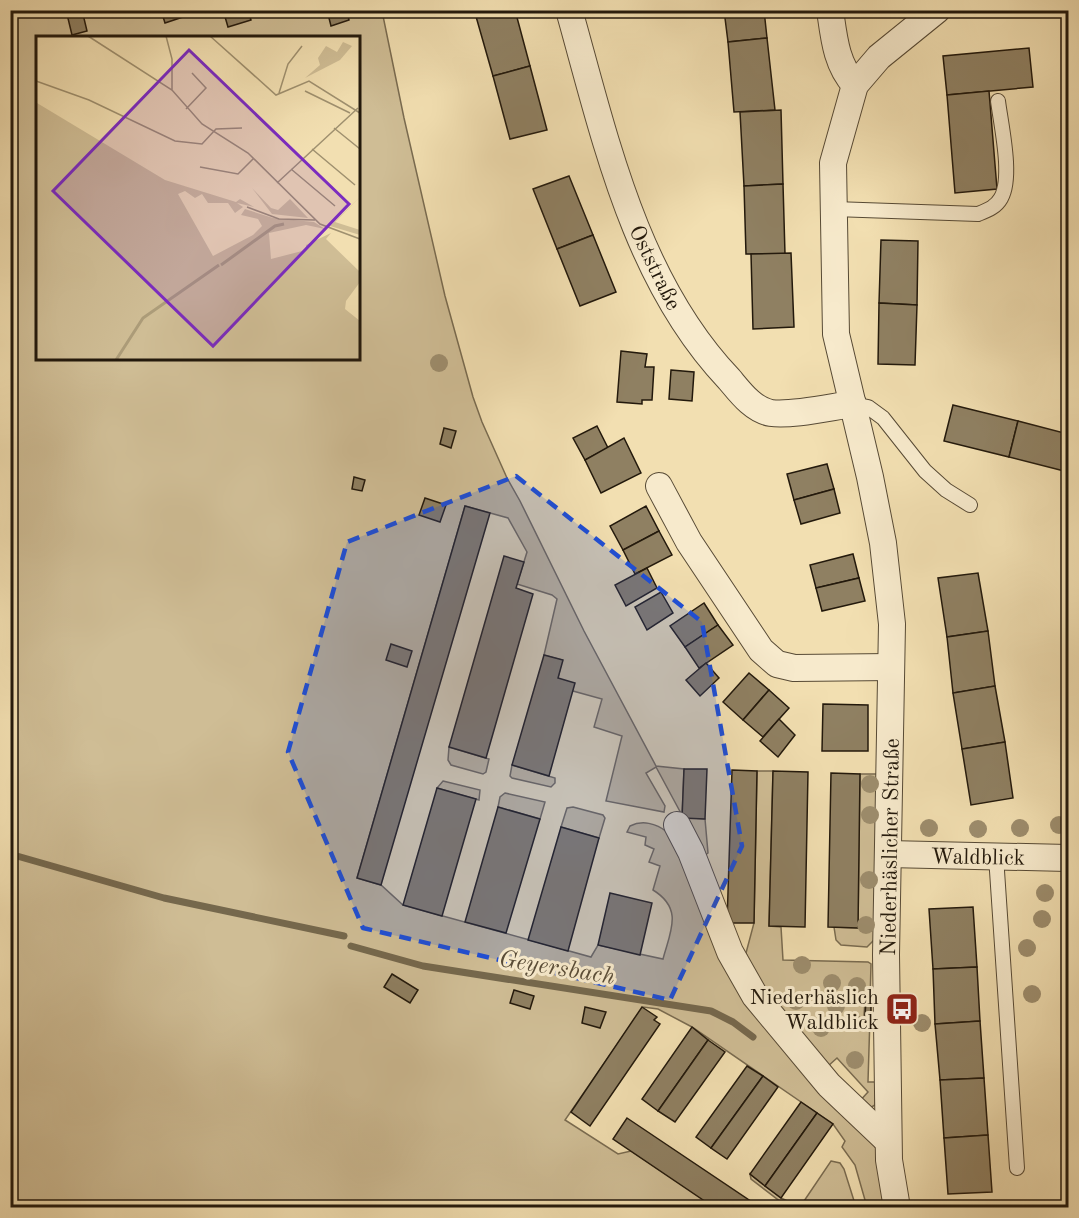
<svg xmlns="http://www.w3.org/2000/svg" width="1079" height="1218" font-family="'Old Standard TT',serif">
<rect width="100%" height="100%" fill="#f2dfb1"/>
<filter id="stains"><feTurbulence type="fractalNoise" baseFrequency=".00333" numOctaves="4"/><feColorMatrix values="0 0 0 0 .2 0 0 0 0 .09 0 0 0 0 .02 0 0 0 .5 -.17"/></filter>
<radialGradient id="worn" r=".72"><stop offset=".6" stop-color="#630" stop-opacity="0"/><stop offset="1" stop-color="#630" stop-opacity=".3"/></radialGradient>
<g fill="#cfbd95" stroke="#796b50" stroke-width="1.5" fill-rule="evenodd">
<path d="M10 11H382L404 118 445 296 473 397 482 422 507 478 520 501 584 631 656 766 684 769 682 817 705 819 708 853 704 856 656 767 646 773 665 806 664 812 606 801 622 736 594 727 602 699 573 691 558 678 562 660 544 655 557 599 552 595 517 584 527 552 508 518 465 506 357 878 381 885 403 905 591 957 598 945 663 959C670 932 684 909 653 890L660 866 649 862 654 849 645 845 646 837 627 832 630 826C642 820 656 823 667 832L710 916 875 1146 877 1151 886 1207H867L855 1165 842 1147 845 1141 833 1124 692 1027 658 1009 643 1007 565 1120 618 1154 631 1151 715 1207H11ZM38 38H358V358H38Z"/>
<polygon points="449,747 489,759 486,772 483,774 451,765 448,760"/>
<polygon points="512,765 555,778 555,783 551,787 512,778 510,776"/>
<polygon points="757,771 773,771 769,926 781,927 783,960 868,962 871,964 870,1001 865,1001 864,1015 870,1016 868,1082 876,1082 875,1105 866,1110 858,1103 868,1092 837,1058 827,1067 755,980 746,953 754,923"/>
<polygon points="860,774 879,774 876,938 867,947 841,945 836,940 834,927 858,928"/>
<polygon points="443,781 480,790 479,800 437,788"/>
<polygon points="505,793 545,802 540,819 498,807 500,797"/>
<polygon points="573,807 603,815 605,818 599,838 561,827 567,808"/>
<polygon points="831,1161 840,1163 844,1169 856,1207 793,1207 781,1202 751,1179 750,1174 781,1198 800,1207"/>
</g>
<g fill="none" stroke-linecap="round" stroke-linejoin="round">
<g stroke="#75684d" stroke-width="7">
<polyline points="10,854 164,898 344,936"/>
<polyline points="351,946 423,966 711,1011 733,1022 753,1037"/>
</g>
</g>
<g fill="#8f8062" stroke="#23190c" stroke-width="1.5">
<polygon points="66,10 82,10 87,31 72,35"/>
<polygon points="161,10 184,10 186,16 165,23"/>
<polygon points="223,10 248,10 251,20 228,27"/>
<polygon points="327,10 347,10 349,20 331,26"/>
<polygon points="486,10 515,10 530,66 493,76 475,13"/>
<polygon points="724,10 764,10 767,38 728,42"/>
<polygon points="10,16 15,32 10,33"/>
<polygon points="767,38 775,110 734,112 728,42"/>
<polygon points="1029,48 1033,87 947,95 943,56"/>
<polygon points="530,66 547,130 510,139 493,76"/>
<polygon points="989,91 997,189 955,193 947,95"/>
<polygon points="781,110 783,184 744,186 740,112"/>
<polygon points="569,176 593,235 557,249 533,189"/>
<polygon points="783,184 785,254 746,254 744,186"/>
<polygon points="593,235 616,292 580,306 557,249"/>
<polygon points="881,240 918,241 917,305 879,303"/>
<polygon points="791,253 794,327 753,329 751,254"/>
<polygon points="879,303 917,305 915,365 878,364"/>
<polygon points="621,351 647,354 645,367 654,367 652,400 642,400 642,404 617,402"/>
<polygon points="671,370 694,372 692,401 669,399"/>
<polygon points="953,405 1018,421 1009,457 944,441"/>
<polygon points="1018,421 1068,434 1068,472 1009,457"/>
<polygon points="597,426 608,448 585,460 573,438"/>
<polygon points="444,428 456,431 451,448 440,444"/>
<polygon points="624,438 641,473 601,493 585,460"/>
<polygon points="827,464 834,489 794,500 787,474"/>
<polygon points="354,477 365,480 362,491 352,489"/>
<polygon points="834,489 840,513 801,524 794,500"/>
<polygon points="425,498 446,505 440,522 419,515"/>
<polygon points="465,506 490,513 381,885 357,878"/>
<polygon points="646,506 659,531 623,550 610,526"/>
<polygon points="659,531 672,555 635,574 623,550"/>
<polygon points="853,554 859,578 816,588 810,565"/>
<polygon points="504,556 524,562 516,588 533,594 486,758 449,747"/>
<polygon points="647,568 657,588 626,606 615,585"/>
<polygon points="978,573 988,631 947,637 938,578"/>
<polygon points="859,578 865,601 822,611 816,588"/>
<polygon points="661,592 673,613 647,630 635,607"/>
<polygon points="704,603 718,625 685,647 670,626"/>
<polygon points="718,625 733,645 699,668 685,647"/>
<polygon points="988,631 995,686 953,693 947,637"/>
<polygon points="391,644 412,651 407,667 386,660"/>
<polygon points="544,655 563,660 558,678 575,683 549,776 512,765"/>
<polygon points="706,663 719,678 700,696 686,680"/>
<polygon points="749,673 769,690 743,720 723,702"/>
<polygon points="995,686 1005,742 962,749 953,693"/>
<polygon points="769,690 789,708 763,737 743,720"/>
<polygon points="823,704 868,705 868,751 822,751"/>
<polygon points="779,719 795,735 778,757 760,741"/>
<polygon points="1005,742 1013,798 971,805 962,749"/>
<polygon points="684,769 707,769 705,819 682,818"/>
<polygon points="732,770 757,771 754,923 727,923"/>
<polygon points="773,771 808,772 805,927 769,926"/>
<polygon points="831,773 860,774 858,928 828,927"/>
<polygon points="437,788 476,799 442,916 403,905"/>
<polygon points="498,807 540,819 506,933 465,922"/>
<polygon points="561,827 599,838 568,951 528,940"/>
<polygon points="610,893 652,903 640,955 598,945"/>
<polygon points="973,907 977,967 933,969 929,909"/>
<polygon points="977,967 980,1021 935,1024 933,969"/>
<polygon points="392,974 418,990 410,1003 384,987"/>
<polygon points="514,990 534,996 530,1009 510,1003"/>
<polygon points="866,1001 871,1001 871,1015 865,1015"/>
<polygon points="585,1007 606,1012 600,1028 582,1023"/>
<polygon points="642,1007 657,1017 654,1020 660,1024 590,1126 571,1112"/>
<polygon points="980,1021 984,1078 940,1080 935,1024"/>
<polygon points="692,1027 708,1040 658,1111 642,1099"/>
<polygon points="708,1040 725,1052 675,1122 658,1111"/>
<polygon points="747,1066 763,1076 711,1148 696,1137"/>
<polygon points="763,1076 778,1087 727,1159 711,1148"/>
<polygon points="984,1078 988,1135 944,1138 940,1080"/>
<polygon points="801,1102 817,1113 765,1186 750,1174"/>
<polygon points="817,1113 833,1124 781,1198 765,1186"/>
<polygon points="627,1118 752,1202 748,1208 715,1208 613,1139"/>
<polygon points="988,1135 992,1192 948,1194 944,1138"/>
</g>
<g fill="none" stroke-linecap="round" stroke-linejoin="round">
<defs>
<g id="lane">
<path d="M834 209 978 214C988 210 996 207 1001 198 1013 177 1001 125 998 101"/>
<polyline points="853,404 868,407 883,418 925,471 946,490 970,505"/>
<polyline points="996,856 1017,1168"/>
</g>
<g id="street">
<path d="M569 10C605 138 635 280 729 379 740 392 753 410 771 413 791 416 831 407 853 404"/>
<path d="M830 10C834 38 836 64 855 85"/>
<polyline points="659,486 689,542 761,650 777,664 794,668 891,667"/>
<polyline points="677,825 691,852 730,952 755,996 829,1085 888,1141"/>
<polyline points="888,854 1068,858"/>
<polyline points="897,1208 889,1160 886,955 892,624 883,543 870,477 836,334 833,163 855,85 879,57 937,10"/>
</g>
</defs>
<use href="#lane" stroke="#574a35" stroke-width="16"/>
<use href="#street" stroke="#574a35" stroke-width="28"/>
<use href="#lane" stroke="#f7eacc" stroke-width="14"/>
<use href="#street" stroke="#f7eacc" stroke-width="26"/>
</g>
<g fill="#9d8d6d">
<circle cx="439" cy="363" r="9"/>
<circle cx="870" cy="784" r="9"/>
<circle cx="870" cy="815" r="9"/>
<circle cx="1059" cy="825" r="9"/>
<circle cx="929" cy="828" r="9"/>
<circle cx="1020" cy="828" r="9"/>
<circle cx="978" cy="829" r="9"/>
<circle cx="869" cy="880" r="9"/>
<circle cx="1045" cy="893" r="9"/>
<circle cx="1042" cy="919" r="9"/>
<circle cx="866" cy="925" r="9"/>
<circle cx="1027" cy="948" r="9"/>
<circle cx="802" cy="965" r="9"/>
<circle cx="832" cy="983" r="9"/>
<circle cx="857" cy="986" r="9"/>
<circle cx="1032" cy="994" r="9"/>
<circle cx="796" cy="1001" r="9"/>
<circle cx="836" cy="1006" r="9"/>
<circle cx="854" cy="1023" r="9"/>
<circle cx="922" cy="1023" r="9"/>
<circle cx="821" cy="1028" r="9"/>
<circle cx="855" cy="1060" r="9"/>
</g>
<path fill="#1d4ed8" fill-opacity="0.2" stroke="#1d4ed8" stroke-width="4.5" stroke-dasharray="12 8" stroke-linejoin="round" d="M516 476 702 622 742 846 670 1000 363 928 288 752 347 542Z"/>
<defs>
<symbol id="bus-square" viewBox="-11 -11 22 22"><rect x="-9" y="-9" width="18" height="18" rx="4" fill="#8f2418" stroke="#f7eacc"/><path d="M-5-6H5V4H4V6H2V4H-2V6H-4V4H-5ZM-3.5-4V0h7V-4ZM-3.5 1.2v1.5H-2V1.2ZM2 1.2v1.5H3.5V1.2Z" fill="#fff"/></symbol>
</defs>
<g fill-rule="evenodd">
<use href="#bus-square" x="883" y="990" width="38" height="38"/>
</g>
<g text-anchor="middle" stroke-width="6" stroke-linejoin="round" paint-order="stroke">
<g font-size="22" fill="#23190c" stroke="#f7eacc">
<text transform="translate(656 267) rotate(64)" y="8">Oststraße</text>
<text transform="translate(889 847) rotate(-89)" y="8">Niederhäslicher Straße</text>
<text transform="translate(978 856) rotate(1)" y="8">Waldblick</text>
</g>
<g font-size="22" fill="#23190c" stroke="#f7eacc" text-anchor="end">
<text x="879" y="1004">Niederhäslich<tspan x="879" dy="25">Waldblick</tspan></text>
</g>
<g font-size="24" font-style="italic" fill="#5a4d38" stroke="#f7eacc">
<text transform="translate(557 967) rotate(9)" y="8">Geyersbach</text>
</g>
</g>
<g transform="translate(36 36)">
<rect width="324" height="324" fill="#f2dfb1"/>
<path d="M307 6 316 10 304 24 269 42 284 29 282 22 290 10 301 16ZM0 60 1 67 129 144 200 166 204 163 218 171 201 167 207 171 199 177 192 167H172L166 158 159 162 149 155 142 158 177 220 217 199 226 190 222 183 205 179 209 173 237 182 278 186 289 193 270 189 233 197 235 223 270 214V209L295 197 290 203 324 236V246L310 265 309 273 324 285V324H0ZM216 152 235 172 242 174 254 163 272 182 236 178ZM324 161 299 186 324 194V199L294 190Z" fill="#cfbd95"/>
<path fill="none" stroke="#ac9c79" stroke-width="3" d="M185 229 239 190 248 188M80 324 107 282 183 229"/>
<path fill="none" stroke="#9f906f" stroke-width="1.5" d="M52 0 136 54 166 88 212 117 284 188 324 203M130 0 136 23V54M174 0 240 59 273 45 324 77M0 45 53 64 139 105 166 108 180 93 206 92M269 55 314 77M243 57 252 28 266 10M150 73 170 52 156 37M298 92 324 113M276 113 319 149M164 131 202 138 217 123M255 133 299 170M241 147 322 72M211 171 243 183 279 184"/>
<path fill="#7b2cbf" fill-opacity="0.15" stroke="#7b2cbf" stroke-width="3" d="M153 14 313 168 177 310 17 155Z"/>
<rect width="324" height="324" fill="none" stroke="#23190c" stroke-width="3"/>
</g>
<rect width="1079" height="1218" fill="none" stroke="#f2dfb1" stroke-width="36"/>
<rect x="12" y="12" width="1055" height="1194" fill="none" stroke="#23190c" stroke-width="3"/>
<rect x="18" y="18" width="1043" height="1182" fill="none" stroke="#23190c" stroke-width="1.5"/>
<rect width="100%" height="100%" filter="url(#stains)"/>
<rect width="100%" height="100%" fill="url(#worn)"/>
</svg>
